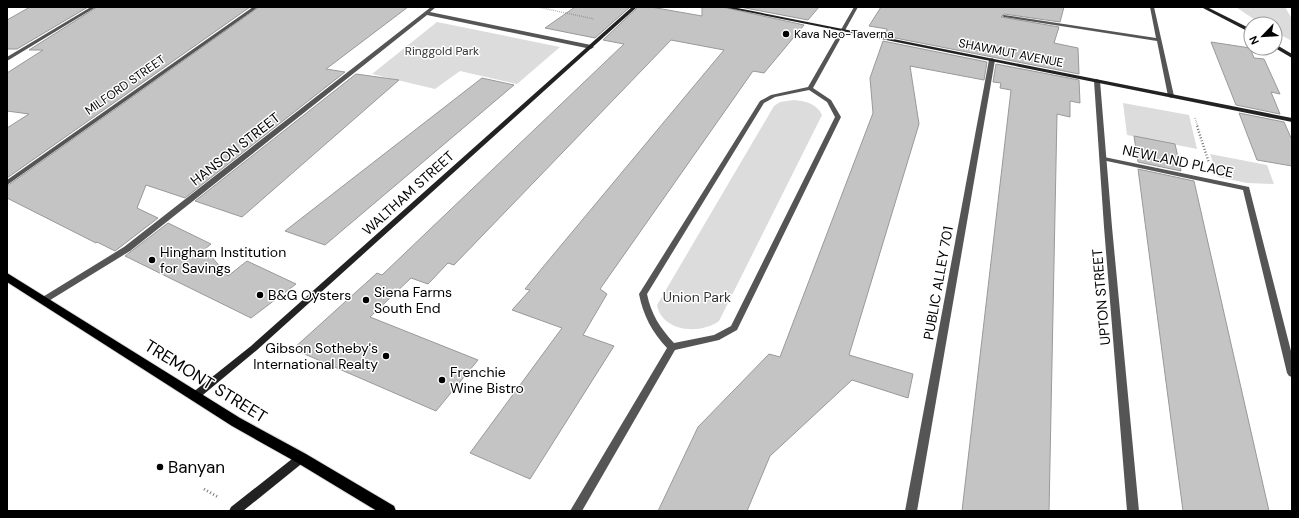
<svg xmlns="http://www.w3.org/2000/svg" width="1299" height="518" font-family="'DM Sans',sans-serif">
<rect width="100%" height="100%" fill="#fff"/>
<g fill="#dcdcdc">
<polygon points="1236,7 1285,7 1292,19 1292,41 1275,32 1275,24 1261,24"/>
<polygon points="437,22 560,47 517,84 460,71 435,89 372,74"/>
<path d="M794 100C806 101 817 104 822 115L719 321C700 335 662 332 657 305L774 106 780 102Z"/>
<polygon points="1123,103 1189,115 1197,149 1127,135"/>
<polygon points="1210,154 1267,165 1274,184 1247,183 1218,177"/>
</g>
<g fill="#c4c4c4" stroke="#999">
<polygon points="30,7 88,7 17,49 7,49 7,20"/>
<polygon points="97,7 250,7 7,178 7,128 29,114 7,111 7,73 43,50 29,50"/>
<polygon points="259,7 408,7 326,69 345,72 185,198 146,185 137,208 158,218 115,251 97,242 96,243 7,198 7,186"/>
<polygon points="575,7 630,7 595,38 545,28"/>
<polygon points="638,7 651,7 702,16 702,7 722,7 804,25 764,73 753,71 600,289 607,294 583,335 614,346 530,479 470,453 562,328 512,310 530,290 525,289 543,267 724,50 671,40 454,265 448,263 428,284 411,278 370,317 478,360 436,411 293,349 377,273 382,275 624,44 603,40"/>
<polygon points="740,7 819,7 808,20"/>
<polygon points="881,7 1064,7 1060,22 1004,14 1001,17 1059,27 1054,43 1078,48 1079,74 885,36 887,29 869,26"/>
<polygon points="883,41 987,62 984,80 910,66 919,124 849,355 913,374 908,398 852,380 770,456 747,511 658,511 698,427 769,354 780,357 873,113 870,78"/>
<polygon points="1211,42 1250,48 1254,58 1264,59 1280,94 1271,92 1280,114 1236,105"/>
<polygon points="996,64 1079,80 1080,103 1070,101 1070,117 1057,114 1049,511 962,511 1011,90 1000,88 1001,83 993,82"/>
<polygon points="356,74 399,80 242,217 195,201"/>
<polygon points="482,78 514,85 325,245 285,231"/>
<polygon points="1239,113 1284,122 1292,140 1292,166 1257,160"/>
<polygon points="1134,136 1175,144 1181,171 1138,162"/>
<polygon points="1138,169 1194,181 1269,511 1183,511"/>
<polygon points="168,223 211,244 205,249 228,276 247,261 296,284 251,318 125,256"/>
</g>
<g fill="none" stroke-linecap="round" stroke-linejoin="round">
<defs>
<polygon id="primary" points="7,273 240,418 306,454 394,506 396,511 377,511 296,462 232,426 7,282"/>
</defs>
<use href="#primary" stroke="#dbdbdb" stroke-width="2"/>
<g stroke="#777" stroke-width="1.5" stroke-dasharray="0.5 1.5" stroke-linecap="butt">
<polyline points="538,7 594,19"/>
<polyline points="1195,118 1198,127"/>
</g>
<polyline stroke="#777" stroke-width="2.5" stroke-dasharray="1 2" stroke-linecap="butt" points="1197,126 1209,163"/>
<polyline stroke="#777" stroke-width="3" stroke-dasharray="1 2.5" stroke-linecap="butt" points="204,489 218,497"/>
<g fill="#555" fill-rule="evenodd">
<polygon points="992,58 995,60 917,511 905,511 989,60"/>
<polygon points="1104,157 1249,187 1292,355 1292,377 1289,376 1287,373 1243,190 1102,160 1101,159"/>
</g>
<g fill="#555" fill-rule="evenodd">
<polygon points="91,7 96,7 7,61 7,57"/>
<polygon points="253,7 258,7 7,185 7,180"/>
<polygon points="431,7 436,7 430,12 591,45 594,47 591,49 427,15 130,251 47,302 41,302 40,300 41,298 124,247"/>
<path d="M854 7H858L813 88 831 100 841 117 737 330 719 340 675 350 582 511H570L667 348C652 332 643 315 639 294L760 101 771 95 808 87ZM809 90 827 102 835 117 731 326 714 335 674 343C660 328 651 314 647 294L764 103 775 97Z"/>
<polygon points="1150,7 1154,7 1174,96 1171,98 1168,96 1157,41 1004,17 1002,16 1004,15 1156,38"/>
<polygon points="1097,79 1100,81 1112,227 1139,511 1127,511 1104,227 1094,81"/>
</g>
<g fill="#222" fill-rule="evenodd">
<polygon points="632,7 637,7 257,350 198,399 195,400 192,399 190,396 192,393 251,346"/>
<polygon points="723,7 732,7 1292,118 1292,122"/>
<polygon points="1201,7 1207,7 1251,29 1251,33"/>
<polygon points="1275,44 1292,54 1292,58 1275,48"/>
<polygon points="301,453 305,455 306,458 305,461 243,511 229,511 231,507 297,455"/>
</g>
<use href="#primary" fill="#000" fill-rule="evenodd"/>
</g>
<g fill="#000" stroke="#fff" stroke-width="1.5">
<circle cx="786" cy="34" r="4"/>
<circle cx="152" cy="260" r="4"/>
<circle cx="260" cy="295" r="4"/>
<circle cx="366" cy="300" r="4"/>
<circle cx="386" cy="356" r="4"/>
<circle cx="442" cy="380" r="4"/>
<circle cx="160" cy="467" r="4"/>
</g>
<g text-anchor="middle" stroke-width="3" stroke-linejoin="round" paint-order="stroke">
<g font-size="12" fill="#000" stroke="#fff" text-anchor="start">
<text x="794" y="38">Kava Neo-Taverna</text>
</g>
<g font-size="12" fill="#333" stroke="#fff">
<text x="442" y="55">Ringgold Park</text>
</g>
<g font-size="12" fill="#000" stroke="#fff">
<text transform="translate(1011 53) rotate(11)" y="4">SHAWMUT AVENUE</text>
<text transform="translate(125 85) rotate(-35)" y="4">MILFORD STREET</text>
</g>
<g font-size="14" fill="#000" stroke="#fff">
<text transform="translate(235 149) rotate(-38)" y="5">HANSON STREET</text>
<text transform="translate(1178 161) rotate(12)" y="5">NEWLAND PLACE</text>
<text transform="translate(408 193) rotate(-42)" y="5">WALTHAM STREET</text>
<text transform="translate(938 283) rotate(-80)" y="5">PUBLIC ALLEY 701</text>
<text transform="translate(1101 297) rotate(-95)" y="5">UPTON STREET</text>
</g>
<g font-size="14" fill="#000" stroke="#fff" text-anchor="start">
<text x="160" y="257">Hingham Institution<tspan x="160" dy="16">for Savings</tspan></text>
<text x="374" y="297">Siena Farms<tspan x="374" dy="16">South End</tspan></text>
<text x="268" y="300">B&amp;G Oysters</text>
<text x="378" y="353" text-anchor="end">Gibson Sotheby's<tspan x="378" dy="16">International Realty</tspan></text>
<text x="450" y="377">Frenchie<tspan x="450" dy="16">Wine Bistro</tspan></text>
</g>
<g font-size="14" fill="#333" stroke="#fff">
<text x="697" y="302">Union Park</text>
</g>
<g font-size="17" fill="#000" stroke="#fff">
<text transform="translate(206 381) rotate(32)" y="6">TREMONT STREET</text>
</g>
<g font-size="17" fill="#000" stroke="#fff" text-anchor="start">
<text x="168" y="473">Banyan</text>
</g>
</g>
<rect width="1299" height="518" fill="none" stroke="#000000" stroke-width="16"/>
<g transform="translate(1263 36) rotate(245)"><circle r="19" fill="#ffffff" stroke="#999999"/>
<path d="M0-3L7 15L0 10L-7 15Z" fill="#000000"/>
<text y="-6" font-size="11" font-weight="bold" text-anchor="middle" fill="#000000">N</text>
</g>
</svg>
